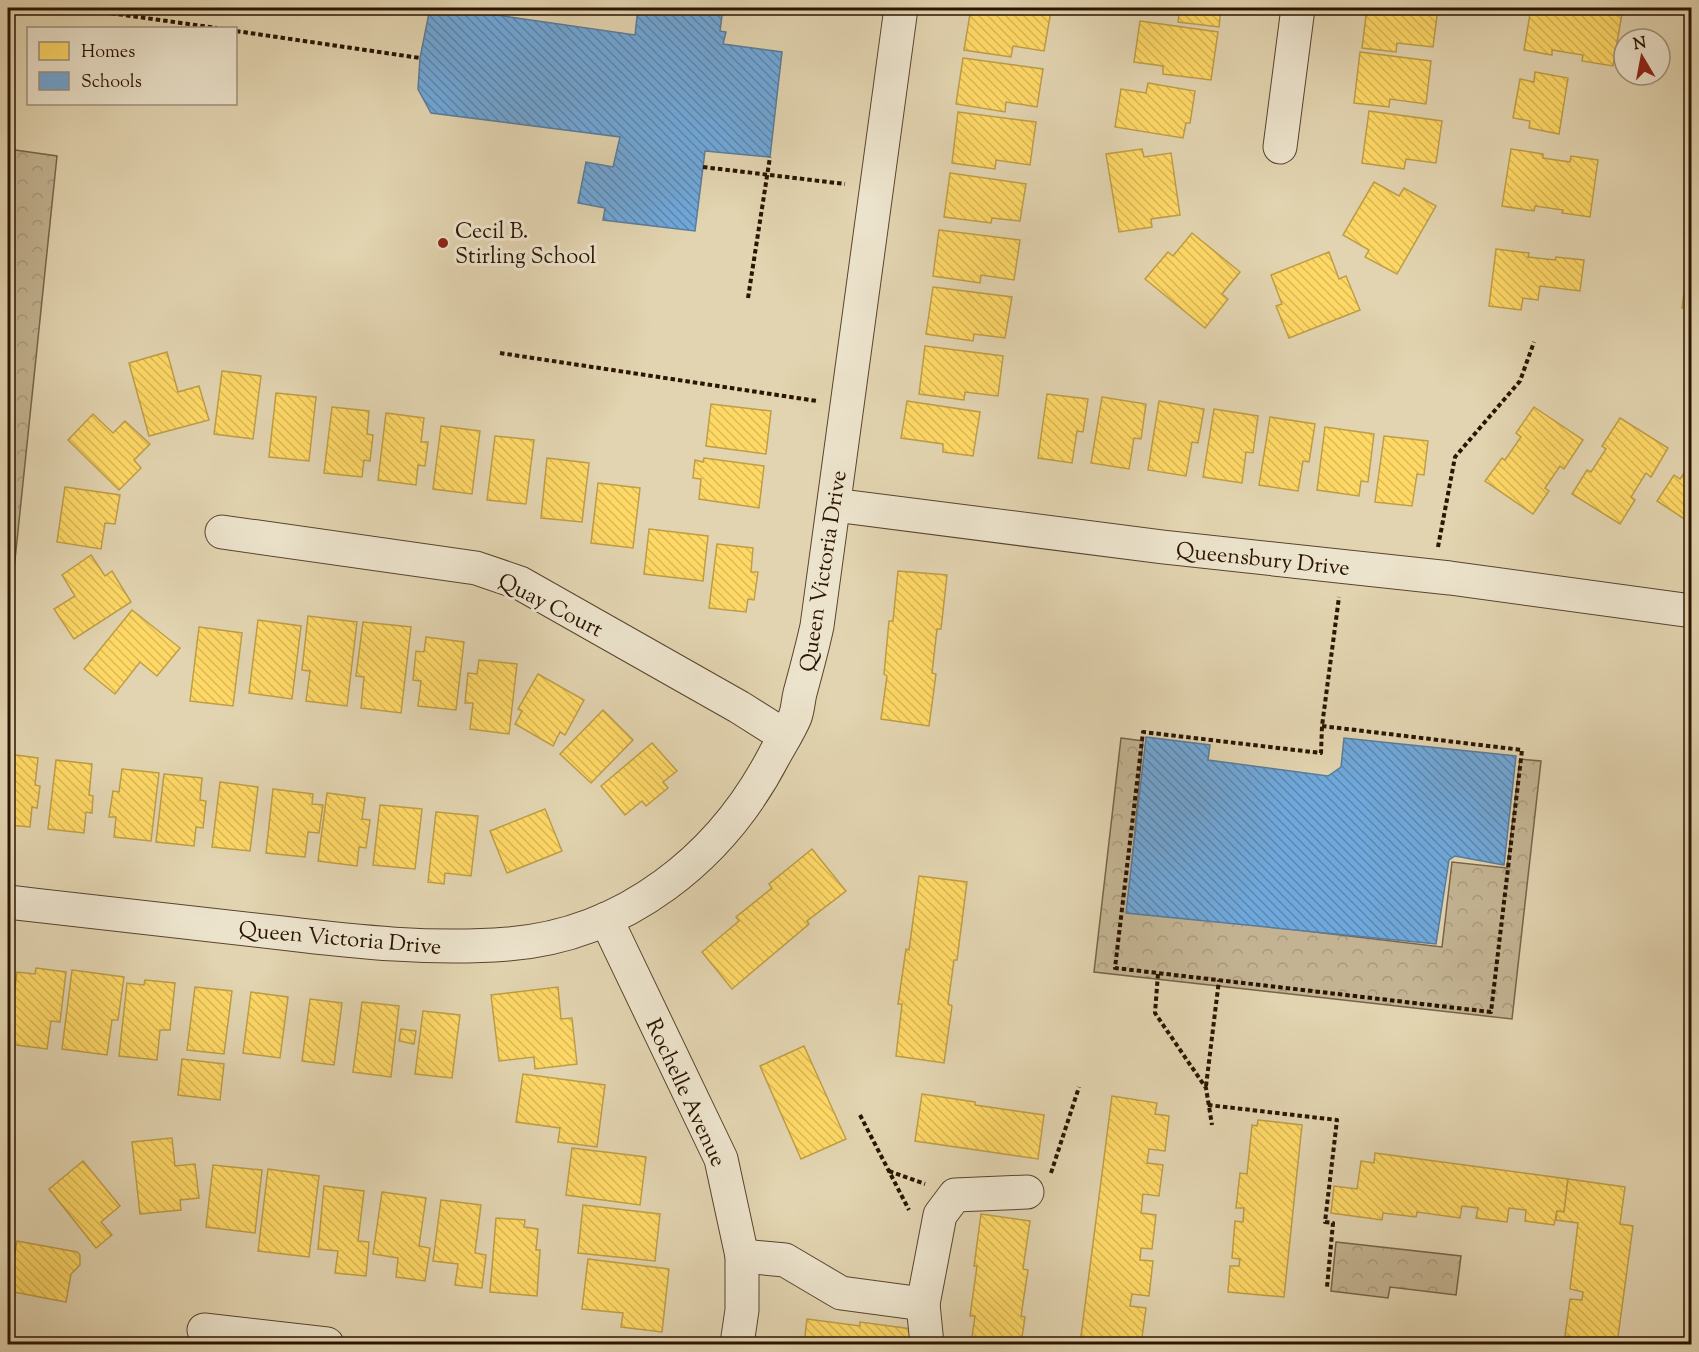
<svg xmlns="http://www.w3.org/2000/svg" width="1699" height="1352" font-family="'Sorts Mill Goudy',serif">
<defs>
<pattern id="forest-crowns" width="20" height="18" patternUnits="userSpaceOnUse" patternTransform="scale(1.5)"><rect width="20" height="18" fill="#c3b392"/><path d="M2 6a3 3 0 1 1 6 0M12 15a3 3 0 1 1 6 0" fill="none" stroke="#a8997c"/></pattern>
<pattern id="homes-back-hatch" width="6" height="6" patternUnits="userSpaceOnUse" patternTransform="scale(1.5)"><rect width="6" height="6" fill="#ffd966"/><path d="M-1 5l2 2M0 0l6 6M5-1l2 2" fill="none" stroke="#dbb957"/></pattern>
<pattern id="schools-back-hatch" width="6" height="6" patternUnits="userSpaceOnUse" patternTransform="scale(1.5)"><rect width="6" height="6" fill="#6fa8dc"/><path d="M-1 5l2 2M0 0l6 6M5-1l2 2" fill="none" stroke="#5b88b0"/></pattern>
</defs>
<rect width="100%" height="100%" fill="#e2d4b0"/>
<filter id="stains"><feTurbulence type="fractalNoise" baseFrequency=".00333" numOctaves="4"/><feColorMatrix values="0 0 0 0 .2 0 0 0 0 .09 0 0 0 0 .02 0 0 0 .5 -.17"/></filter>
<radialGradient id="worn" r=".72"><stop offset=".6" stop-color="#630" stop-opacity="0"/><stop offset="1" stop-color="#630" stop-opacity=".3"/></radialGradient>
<g fill="url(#forest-crowns)" stroke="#776449" stroke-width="1.5">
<polygon points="8,149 57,156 8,627"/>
<polygon points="1121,738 1143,741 1128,910 1442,947 1452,862 1507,868 1520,759 1541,761 1512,1019 1094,972"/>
<polygon points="1336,1242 1461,1256 1456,1295 1390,1287 1388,1298 1331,1291"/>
</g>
<g fill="url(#homes-back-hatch)" stroke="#bf9e47" stroke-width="1.5">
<polygon points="971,8 1030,8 1051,11 1044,51 1013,46 1011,57 964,50"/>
<polygon points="1149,8 1221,8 1219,27 1178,22 1179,14 1148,10"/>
<polygon points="1367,8 1438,8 1433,47 1397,43 1396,52 1362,48"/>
<polygon points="1531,8 1564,8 1585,11 1586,8 1623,8 1613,66 1582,61 1583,55 1552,50 1552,55 1524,50"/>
<polygon points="1140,21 1218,32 1211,80 1163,74 1163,66 1134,62"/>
<polygon points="1360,52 1431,61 1426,104 1390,99 1389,107 1354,103"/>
<polygon points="963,58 1043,69 1037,107 1006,102 1005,112 956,104"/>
<polygon points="1535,72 1568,78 1559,134 1529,128 1530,121 1513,118 1520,79 1534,82"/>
<polygon points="1148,83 1195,91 1190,123 1186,123 1183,138 1115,127 1121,89 1146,93"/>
<polygon points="1369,111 1442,121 1436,163 1406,159 1404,169 1362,163"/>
<polygon points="958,112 1036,122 1030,165 996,160 995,169 952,163"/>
<polygon points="1142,149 1144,157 1171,153 1180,215 1151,219 1152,227 1119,232 1106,154"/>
<polygon points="1511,149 1543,154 1543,158 1570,162 1571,156 1598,160 1590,217 1562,213 1563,210 1535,206 1534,211 1502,206"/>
<polygon points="950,173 1026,184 1020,221 992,218 991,223 944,217"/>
<polygon points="1374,182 1399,196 1404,188 1436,206 1397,274 1365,257 1369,250 1343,235"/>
<polygon points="939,230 1020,240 1014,280 981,275 980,283 933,276"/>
<polygon points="1192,233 1240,272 1222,294 1228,299 1205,328 1145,279 1168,252 1173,256"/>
<polygon points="1690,247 1692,247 1692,309 1682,308"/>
<polygon points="1496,249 1529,253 1528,257 1555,260 1556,257 1584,260 1580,291 1540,286 1538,300 1523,298 1521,310 1489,306"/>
<polygon points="1329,252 1339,279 1346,276 1360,310 1289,338 1276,306 1282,304 1271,275"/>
<polygon points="933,287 1012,297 1005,338 974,334 973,341 926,334"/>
<polygon points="925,346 1003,356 998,396 965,392 964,400 919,394"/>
<polygon points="167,352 178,392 199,386 209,420 149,436 129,363"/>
<polygon points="222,371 261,376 253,439 214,434"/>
<polygon points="276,393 316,397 309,461 269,457"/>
<polygon points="1047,394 1088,399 1083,432 1077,431 1072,463 1038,458"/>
<polygon points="1102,397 1146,404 1141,439 1134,438 1129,469 1091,463"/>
<polygon points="907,401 980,412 973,456 943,452 943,444 901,438"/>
<polygon points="1159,401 1204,409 1198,443 1192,442 1186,476 1148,470"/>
<polygon points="711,404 771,411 766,454 706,446"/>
<polygon points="332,407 369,411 367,434 373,435 370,461 364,460 362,477 324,473"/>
<polygon points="1534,407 1583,440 1564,469 1560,466 1545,488 1549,491 1533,514 1485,481 1502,458 1505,460 1521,437 1516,433"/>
<polygon points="1214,409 1258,416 1253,453 1246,452 1242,483 1203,477"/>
<polygon points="386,413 424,418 421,442 428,442 425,466 418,465 416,485 378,480"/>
<polygon points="93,414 113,433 125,421 150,444 134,460 141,468 119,490 68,440"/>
<polygon points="1270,417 1315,424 1309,462 1303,461 1298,491 1259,485"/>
<polygon points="1620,418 1668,448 1651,477 1646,473 1631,497 1635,500 1620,524 1572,494 1587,470 1591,472 1606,449 1602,446"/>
<polygon points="441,426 480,431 472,494 433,489"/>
<polygon points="1325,427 1374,434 1368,482 1361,481 1359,496 1317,490"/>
<polygon points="495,436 534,440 526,504 487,500"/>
<polygon points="1384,436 1428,441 1424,475 1417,474 1412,506 1375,502"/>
<polygon points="547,458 589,463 582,522 541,518"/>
<polygon points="704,458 764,466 759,508 699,499 701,479 693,478 695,460 703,462"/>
<polygon points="1692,462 1692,524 1657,501 1674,475 1680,479"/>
<polygon points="598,483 640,488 633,548 591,543"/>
<polygon points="65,487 120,495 115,524 105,523 101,549 57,542"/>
<polygon points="649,529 708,536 703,581 644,574"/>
<polygon points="717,544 753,548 751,572 758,572 754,600 748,599 746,612 709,608"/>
<polygon points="91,555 105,576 112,571 131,602 74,639 54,609 75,596 62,575"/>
<polygon points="898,571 947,575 941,629 937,629 932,673 936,674 929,726 881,719 887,676 884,674 889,621 893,621"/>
<polygon points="132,610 180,648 157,676 140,662 115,694 84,669"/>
<polygon points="308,616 357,622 347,706 306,701 310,671 302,670"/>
<polygon points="258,620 301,626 292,699 249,693"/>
<polygon points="363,622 411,627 401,713 361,708 364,677 356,676"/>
<polygon points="199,627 242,633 233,706 190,701"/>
<polygon points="426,637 464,642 456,710 418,706 421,681 413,680 416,651 424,652"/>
<polygon points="479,660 517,664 509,734 470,729 473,703 465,703 468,673 477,674"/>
<polygon points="538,674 584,700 565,735 560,732 553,746 515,724 522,711 518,709"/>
<polygon points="603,710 633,740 591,783 560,754"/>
<polygon points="652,743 677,771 663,782 668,788 646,806 642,801 625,815 601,786"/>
<polygon points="8,754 38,758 35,785 40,786 37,808 32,807 30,827 8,825"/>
<polygon points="56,760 92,764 89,795 93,796 92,813 86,812 84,833 48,829"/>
<polygon points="122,769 159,773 151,841 114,837 116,817 109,817 113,791 119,792"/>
<polygon points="164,774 202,778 200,800 206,801 203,828 196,827 194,846 156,842"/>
<polygon points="220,782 258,787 250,851 212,847"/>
<polygon points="273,789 313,794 312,804 323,805 319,833 308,832 305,857 266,853"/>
<polygon points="327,793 365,798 362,819 370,820 366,848 359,847 357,866 318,861"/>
<polygon points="380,805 422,809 415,869 373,865"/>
<polygon points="545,809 562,851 507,873 490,831"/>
<polygon points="436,812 478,816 471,876 445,873 444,884 428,882"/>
<polygon points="812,849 846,891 807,921 809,924 732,989 702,952 739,921 736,917 772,888 769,884"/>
<polygon points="919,876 967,882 957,960 954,960 948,1004 952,1006 944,1063 896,1056 902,1004 898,1004 906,949 909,950"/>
<polygon points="8,967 11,968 8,999"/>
<polygon points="36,968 66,972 60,1022 51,1021 47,1049 8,1044 17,972 35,974"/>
<polygon points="72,970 124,977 118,1020 112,1020 107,1055 62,1049"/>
<polygon points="145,980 175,983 170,1030 160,1030 157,1060 119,1056 127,983 144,985"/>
<polygon points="195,987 232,991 224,1054 187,1050"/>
<polygon points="558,987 561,1019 572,1018 577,1064 535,1069 534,1057 499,1061 491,995"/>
<polygon points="251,992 288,997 280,1058 243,1053"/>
<polygon points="310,999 342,1003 334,1065 302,1061"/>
<polygon points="362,1002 399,1006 391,1077 353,1072"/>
<polygon points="423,1011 460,1015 452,1078 415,1074"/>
<polygon points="401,1029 416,1031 414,1044 399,1041"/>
<polygon points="804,1046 846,1139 801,1159 760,1066"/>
<polygon points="182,1059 224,1064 220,1100 178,1095"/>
<polygon points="523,1074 605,1085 597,1147 558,1142 560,1128 516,1122"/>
<polygon points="922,1094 975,1102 975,1105 1044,1115 1038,1159 915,1141"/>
<polygon points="1112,1096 1157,1103 1155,1114 1169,1116 1165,1151 1149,1149 1147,1163 1163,1165 1159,1196 1143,1194 1141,1213 1156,1215 1152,1249 1141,1248 1140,1260 1153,1261 1149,1296 1132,1294 1130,1306 1146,1308 1141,1344 1080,1344"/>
<polygon points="1258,1120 1302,1125 1284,1297 1228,1292 1230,1266 1239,1266 1240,1259 1232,1258 1235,1221 1243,1222 1244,1208 1236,1208 1240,1173 1247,1174 1252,1125 1257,1126"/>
<polygon points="172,1138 175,1166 195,1164 199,1198 180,1200 181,1210 140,1214 132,1142"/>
<polygon points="572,1148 646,1157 640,1205 566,1195"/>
<polygon points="1375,1153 1568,1179 1564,1212 1557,1211 1554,1225 1525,1221 1526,1210 1509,1208 1507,1222 1476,1218 1478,1208 1462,1206 1460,1218 1417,1212 1416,1217 1383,1213 1382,1220 1331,1213 1334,1186 1357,1189 1361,1161 1374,1163"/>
<polygon points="83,1161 120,1206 101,1222 112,1235 96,1248 49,1189"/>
<polygon points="213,1165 262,1170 255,1233 206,1227"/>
<polygon points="268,1169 319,1176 309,1257 258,1251"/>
<polygon points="1568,1179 1625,1187 1620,1224 1633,1226 1617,1344 1576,1344 1577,1338 1565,1336 1570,1299 1582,1300 1583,1292 1570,1289 1578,1223 1556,1220 1557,1211 1564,1212"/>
<polygon points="324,1186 364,1191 358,1241 369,1242 366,1276 335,1273 338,1251 318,1249"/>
<polygon points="382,1192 426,1198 419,1246 430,1248 425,1281 396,1277 398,1258 373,1254"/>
<polygon points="441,1200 481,1205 475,1253 486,1255 482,1288 455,1285 458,1264 433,1261"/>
<polygon points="583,1205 660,1214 655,1261 578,1253"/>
<polygon points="981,1214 1030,1221 1023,1269 1028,1270 1021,1316 1025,1317 1021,1344 971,1344 975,1316 970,1316 977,1266 974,1266"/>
<polygon points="496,1218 525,1220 524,1227 538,1229 536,1250 540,1250 537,1296 490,1292"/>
<polygon points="17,1241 77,1252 80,1255 80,1265 71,1274 66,1302 8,1291"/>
<polygon points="588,1259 669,1269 662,1332 621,1327 623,1313 582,1309"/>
<polygon points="807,1319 860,1326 860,1322 912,1329 910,1344 804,1344"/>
</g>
<g fill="url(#schools-back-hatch)" stroke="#5b7c9a" stroke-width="1.5">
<polygon points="430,8 448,8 635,35 638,8 723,8 720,31 726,32 723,44 782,52 770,157 705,151 695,231 603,220 605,208 578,203 586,162 613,167 620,137 431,113 418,89 420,58"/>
<polygon points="1146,737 1210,745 1208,760 1328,776 1341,767 1344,738 1516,756 1504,865 1455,856 1449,860 1436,944 1126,913"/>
</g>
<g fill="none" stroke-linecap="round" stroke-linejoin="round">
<defs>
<g id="minor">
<polyline points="1280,147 1298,8"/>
<polyline points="834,505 1163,547 1450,578 1692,611"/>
<polyline points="222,532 476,568 520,583 739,707 785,736"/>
<path d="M8 902C99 913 190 923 282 933 357 942 432 950 508 944 625 935 721 858 774 756 781 743 789 731 795 717 798 709 798 701 800 693 806 671 812 649 817 626L901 8"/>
<polyline points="606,919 721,1159 742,1256 742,1310 737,1344"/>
<polyline points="742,1256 785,1260 841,1293 923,1304"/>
<polyline points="204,1330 327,1344"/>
<polyline points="927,1344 923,1304 940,1215 955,1195 1027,1192"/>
</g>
</defs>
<use href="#minor" stroke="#59442c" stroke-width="35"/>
<g stroke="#2b1400" stroke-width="4" stroke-dasharray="4.5 3" stroke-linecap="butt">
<polyline points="74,8 217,28"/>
<polyline points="236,31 420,58"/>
<polyline points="703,167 845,184"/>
<polyline points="748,298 770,157"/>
<polyline points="500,353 817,401"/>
<polyline points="1438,547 1455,457 1520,381 1534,342"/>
<polyline points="1322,726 1522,750 1491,1012 1115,968 1143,732 1321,753 1322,726 1339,597"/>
<polyline points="1158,974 1155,1013 1206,1088 1212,1125"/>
<polyline points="1206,1086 1219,980"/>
<polyline points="1208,1105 1337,1120 1325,1222 1333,1223 1327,1287"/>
<polyline points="860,1115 909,1210"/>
<polyline points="889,1171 925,1184"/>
<polyline points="1051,1173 1079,1087"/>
</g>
<use href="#minor" stroke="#ece3cc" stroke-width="33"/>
</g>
<circle fill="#8f2418" stroke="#ece3cc" stroke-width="2" cx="443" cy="243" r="6"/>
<g text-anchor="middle" stroke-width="6" stroke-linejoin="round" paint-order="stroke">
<g font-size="22" fill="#2b1400" stroke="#ece3cc" text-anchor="start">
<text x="455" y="238">Cecil B.<tspan x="455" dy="25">Stirling School</tspan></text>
</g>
<g font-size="22" fill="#2b1400" stroke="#ece3cc">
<text transform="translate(1263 558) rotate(6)" y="8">Queensbury Drive</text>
<text transform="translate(822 571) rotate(-81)" y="8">Queen Victoria Drive</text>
<text transform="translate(551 604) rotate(27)" y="8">Quay Court</text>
<text transform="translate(340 937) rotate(5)" y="8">Queen Victoria Drive</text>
<text transform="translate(687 1092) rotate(65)" y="8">Rochelle Avenue</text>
</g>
</g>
<rect width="1699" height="1352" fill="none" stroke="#e2d4b0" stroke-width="30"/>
<rect x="9" y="9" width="1681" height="1334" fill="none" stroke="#2b1400" stroke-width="3"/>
<rect x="15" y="15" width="1669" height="1322" fill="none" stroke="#2b1400" stroke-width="1.5"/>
<rect x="27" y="27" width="210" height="78" fill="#ece3cc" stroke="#9f907a" stroke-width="1.5"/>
<rect x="39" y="42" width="30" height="18" fill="#ffd966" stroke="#9f907a" stroke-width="1.5"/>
<text x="81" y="57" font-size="18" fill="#2b1400">Homes</text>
<rect x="39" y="72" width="30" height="18" fill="#6fa8dc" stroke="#9f907a" stroke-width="1.5"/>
<text x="81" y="87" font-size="18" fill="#2b1400">Schools</text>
<g transform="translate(1642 57) rotate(350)"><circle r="28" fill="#ece3cc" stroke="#9f907a" stroke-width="1.5"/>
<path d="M0-4.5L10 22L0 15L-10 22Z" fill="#8f2418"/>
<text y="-9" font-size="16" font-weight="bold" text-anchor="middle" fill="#2b1400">N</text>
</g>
<rect width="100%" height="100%" filter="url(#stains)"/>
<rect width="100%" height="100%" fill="url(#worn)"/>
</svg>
